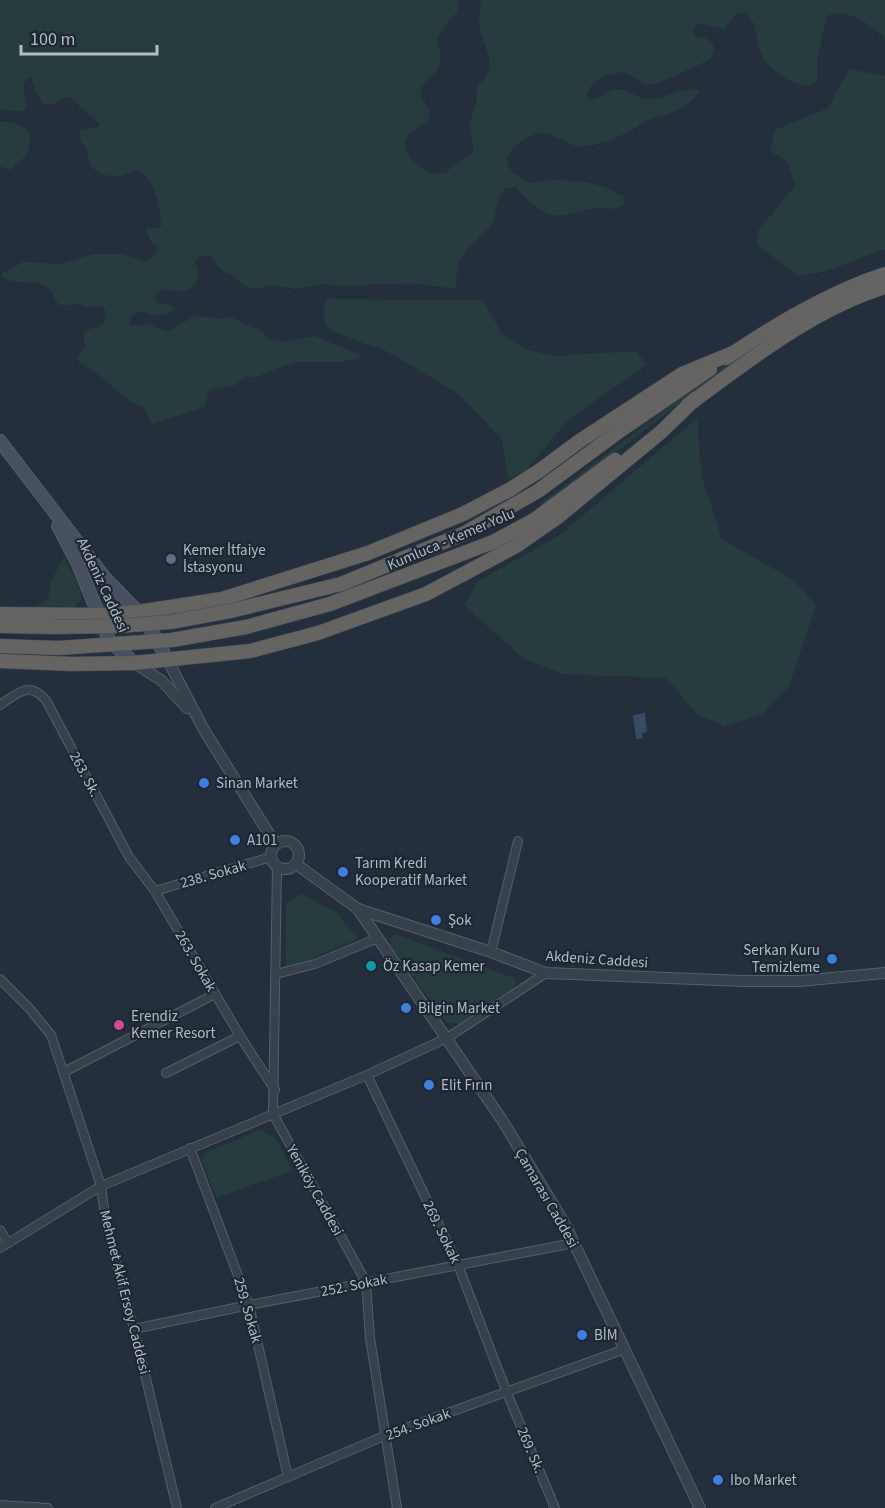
<svg xmlns="http://www.w3.org/2000/svg" width="885" height="1508" font-family="'Source Sans 3',sans-serif">
<rect width="100%" height="100%" fill="#242f3e"/>
<g fill="#263c3f">
<path d="M0 0H459L457 13 450 19 437 38C438 46 442 56 440 63 436 79 420 77 421 98 424 102 431 108 430 114 430 126 412 126 406 139 401 152 420 170 432 173 436 174 441 174 446 173 454 162 466 161 474 150L469 125 476 104 477 86C501 66 485 53 480 29 478 19 481 10 481 0H885V39C871 25 847 7 827 16L817 61V79L810 86C792 86 766 68 760 51 755 36 759 23 744 12L736 14 724 29 699 23 693 29 695 37 705 38 713 43 714 51 709 60 659 83 651 85 643 83 625 72C609 74 593 77 587 94L590 101C600 99 606 92 615 90 631 88 634 98 646 99 665 101 681 85 700 91 692 102 680 111 666 115 660 117 654 117 649 120 626 133 606 146 579 146 565 145 554 132 540 133 524 135 516 145 507 157L508 165 513 173 531 183 552 180 586 182 605 187 623 196 624 205C615 211 608 208 597 208 587 209 576 213 565 215 543 219 529 199 514 187L505 188C493 203 498 213 490 227 487 231 483 232 480 236 461 254 456 263 456 289L411 283 337 286 323 284 297 289 272 285 255 289 244 286 232 274 224 272 209 255 201 256 194 262C204 274 197 288 182 291 171 294 166 283 155 296L158 303 171 305 174 308 172 312C167 313 161 316 156 315 144 314 142 307 131 318L129 324 136 326 148 324 167 332 193 317 199 316 218 319 231 317 254 328 260 329 268 339 284 342 315 336 364 357 340 362H295L255 377H244L236 385 209 390 205 407 152 424 144 407 131 402 99 375 79 362 77 357 85 348 83 335 87 330 103 325 106 313 104 308 98 306 86 307 75 303 70 305H59C54 299 52 290 45 286 31 277 12 288 1 274L23 262 60 264 93 254H121L145 261 154 256 159 248C152 243 147 239 147 229L161 227C162 214 154 175 139 171 132 170 127 175 120 176 118 177 113 176 111 176 91 173 90 165 86 146L82 144 79 133 82 129 96 128 100 125 71 98 65 97 53 104 44 105 36 93 31 77 27 78 23 86 26 107 23 111H14L0 109Z"/>
<polygon points="849,69 885,76 885,249 827,271 798,276 756,244 759,229 795,186 788,162 770,151 775,130 828,108"/>
<path d="M0 121C13 123 33 124 30 143 29 147 28 154 25 157 20 161 15 164 10 170L0 166Z"/>
<polygon points="327,299 483,300 502,334 525,349 553,356 636,351 647,365 569,419 524,473 508,478 502,440 459,394 386,351 334,332 326,325 323,308"/>
<polygon points="786,326 788,328 725,369 543,508 541,503 723,366"/>
<polygon points="697,418 702,477 722,539 793,580 816,605 789,686 761,715 723,726 697,714 666,678 563,674 524,659 464,605 478,581 561,534"/>
<polygon points="64,557 81,590 81,600 73,609 32,609 49,598 50,583"/>
<polygon points="89,565 104,587 124,608 104,610 88,568"/>
<polygon points="302,894 336,912 358,939 286,969 286,903"/>
<polygon points="395,934 514,978 517,982 511,993 462,1025 446,1022 391,946 391,938"/>
<polygon points="260,1130 277,1139 292,1171 216,1198 202,1160 205,1153"/>
</g>
<polygon fill="#394c67" points="645,713 647,732 642,733 642,738 636,739 633,715"/>
<g fill="none" stroke-linecap="round" stroke-linejoin="round">
<defs>
<g id="minor">
<path d="M0 705C17 693 31 680 47 702L129 857 155 891 240 1036 275 1090"/>
<polyline points="277,867 273,1114 366,1282 370,1338 397,1508"/>
<polyline points="155,891 271,857"/>
<polyline points="491,952 518,841"/>
<polyline points="276,974 315,964 378,938"/>
<polyline points="0,979 29,1008 51,1035 101,1186 0,1248"/>
<polyline points="64,1072 215,994"/>
<polyline points="166,1073 240,1036"/>
<polyline points="367,1075 458,1265 507,1393 555,1508"/>
<polyline points="190,1148 249,1305 288,1477"/>
<polyline points="0,1230 8,1243"/>
<polyline points="134,1329 249,1305 574,1243"/>
<polyline points="0,1505 48,1508"/>
<polyline points="177,1508 134,1329 106,1224 101,1186 367,1075 447,1038 546,973"/>
<polyline points="215,1508 384,1436 625,1349"/>
</g>
<g id="tertiary">
<polyline points="168,661 204,730 276,845"/>
<polyline points="134,663 161,680 187,708"/>
<circle cx="285" cy="855" r="14"/>
<polyline points="296,864 358,909 491,952 546,973 743,981 800,981 885,973"/>
<polyline points="358,909 502,1120 565,1224 700,1508"/>
</g>
<g id="secondary">
<polyline points="0,441 105,578 138,612 153,633 168,661"/>
<polyline points="58,526 78,564 109,640 134,663"/>
</g>
<g id="trunk">
<path d="M726 358C775 325 828 293 885 274"/>
<path d="M688 405C749 360 812 310 885 287"/>
<polyline points="230,611 341,584 463,534 538,491 618,432 710,369"/>
<polyline points="0,614 102,615 138,612 222,599 368,553 463,514 509,490 539,471 581,440 682,374 733,353"/>
<polyline points="0,626 54,627"/>
<polyline points="246,627 330,604 493,542 534,520 615,460"/>
<polyline points="0,646 59,648"/>
<polyline points="0,661 72,664 134,663 250,651 318,633 426,594 516,546 559,516 661,432 695,399"/>
</g>
</defs>
<use href="#minor" stroke="#565f6c" stroke-width="10"/>
<use href="#tertiary" stroke="#565f6c" stroke-width="12"/>
<use href="#secondary" stroke="#565f6c" stroke-width="14"/>
<use href="#trunk" stroke="#434c59" stroke-width="15"/>
<use href="#minor" stroke="#38414e" stroke-width="8"/>
<use href="#tertiary" stroke="#38414e" stroke-width="10"/>
<use href="#secondary" stroke="#465061" stroke-width="12"/>
<use href="#trunk" stroke="#656462" stroke-width="14"/>
<defs>
<g id="trunk-bridge">
<polyline points="54,627 119,626 170,622 230,611"/>
<polyline points="59,648 172,640 246,627"/>
</g>
</defs>
<use href="#trunk-bridge" stroke="#434c59" stroke-width="15" stroke-linecap="butt"/>
<use href="#trunk-bridge" stroke="#656462" stroke-width="14"/>
</g>
<circle fill="#5c6f8a" stroke="#1d2633" stroke-width="2" cx="171" cy="559" r="6"/>
<g fill="#3f7fe0" stroke="#1d2633" stroke-width="2">
<circle cx="204" cy="783" r="6"/>
<circle cx="235" cy="840" r="6"/>
<circle cx="343" cy="872" r="6"/>
<circle cx="436" cy="920" r="6"/>
<circle cx="832" cy="959" r="6"/>
<circle cx="406" cy="1008" r="6"/>
<circle cx="429" cy="1085" r="6"/>
<circle cx="582" cy="1335" r="6"/>
<circle cx="718" cy="1480" r="6"/>
</g>
<circle fill="#0f9aa8" stroke="#1d2633" stroke-width="2" cx="371" cy="966" r="6"/>
<circle fill="#d1479c" stroke="#1d2633" stroke-width="2" cx="119" cy="1025" r="6"/>
<g text-anchor="middle" stroke-width="4.5" stroke-linejoin="round" paint-order="stroke">
<g font-size="15" fill="#b4bcc9" stroke="#1d2633">
<text transform="translate(451 539) rotate(-23)" y="5">Kumluca - Kemer Yolu</text>
<text transform="translate(103 585) rotate(65)" y="5">Akdeniz Caddesi</text>
<text transform="translate(85 774) rotate(62)" y="5">263. Sk.</text>
<text transform="translate(213 874) rotate(-16)" y="5">238. Sokak</text>
<text transform="translate(597 959) rotate(4)" y="5">Akdeniz Caddesi</text>
<text transform="translate(196 961) rotate(60)" y="5">263. Sokak</text>
<text transform="translate(315 1190) rotate(61)" y="5">Yeniköy Caddesi</text>
<text transform="translate(547 1198) rotate(60)" y="5">Çamarası Caddesi</text>
<text transform="translate(442 1232) rotate(64)" y="5">269. Sokak</text>
<text transform="translate(354 1285) rotate(-11)" y="5">252. Sokak</text>
<text transform="translate(125 1292) rotate(76)" y="5">Mehmet Akif Ersoy Caddesi</text>
<text transform="translate(248 1310) rotate(74)" y="5">259. Sokak</text>
<text transform="translate(418 1424) rotate(-20)" y="5">254. Sokak</text>
<text transform="translate(531 1450) rotate(67)" y="5">269. Sk.</text>
</g>
<g font-size="15" fill="#b4bcc9" stroke="#1d2633" text-anchor="start">
<text x="183" y="555">Kemer İtfaiye<tspan x="183" dy="17">İstasyonu</tspan></text>
<text x="216" y="788">Sinan Market</text>
<text x="247" y="845">A101</text>
<text x="355" y="868">Tarım Kredi<tspan x="355" dy="17">Kooperatif Market</tspan></text>
<text x="448" y="925">Şok</text>
<text x="820" y="955" text-anchor="end">Serkan Kuru<tspan x="820" dy="17">Temizleme</tspan></text>
<text x="383" y="971">Öz Kasap Kemer</text>
<text x="418" y="1013">Bilgin Market</text>
<text x="131" y="1021">Erendiz<tspan x="131" dy="17">Kemer Resort</tspan></text>
<text x="441" y="1090">Elit Fırın</text>
<text x="594" y="1340">BİM</text>
<text x="730" y="1485">Ibo Market</text>
</g>
</g>
<path d="M21 45v9h136v-9" fill="none" stroke="#b4bcc9" stroke-width="3"/>
<text x="30" y="45" font-size="18" fill="#b4bcc9" stroke="#1d2633" stroke-width="4.5" paint-order="stroke">100 m</text>
</svg>
